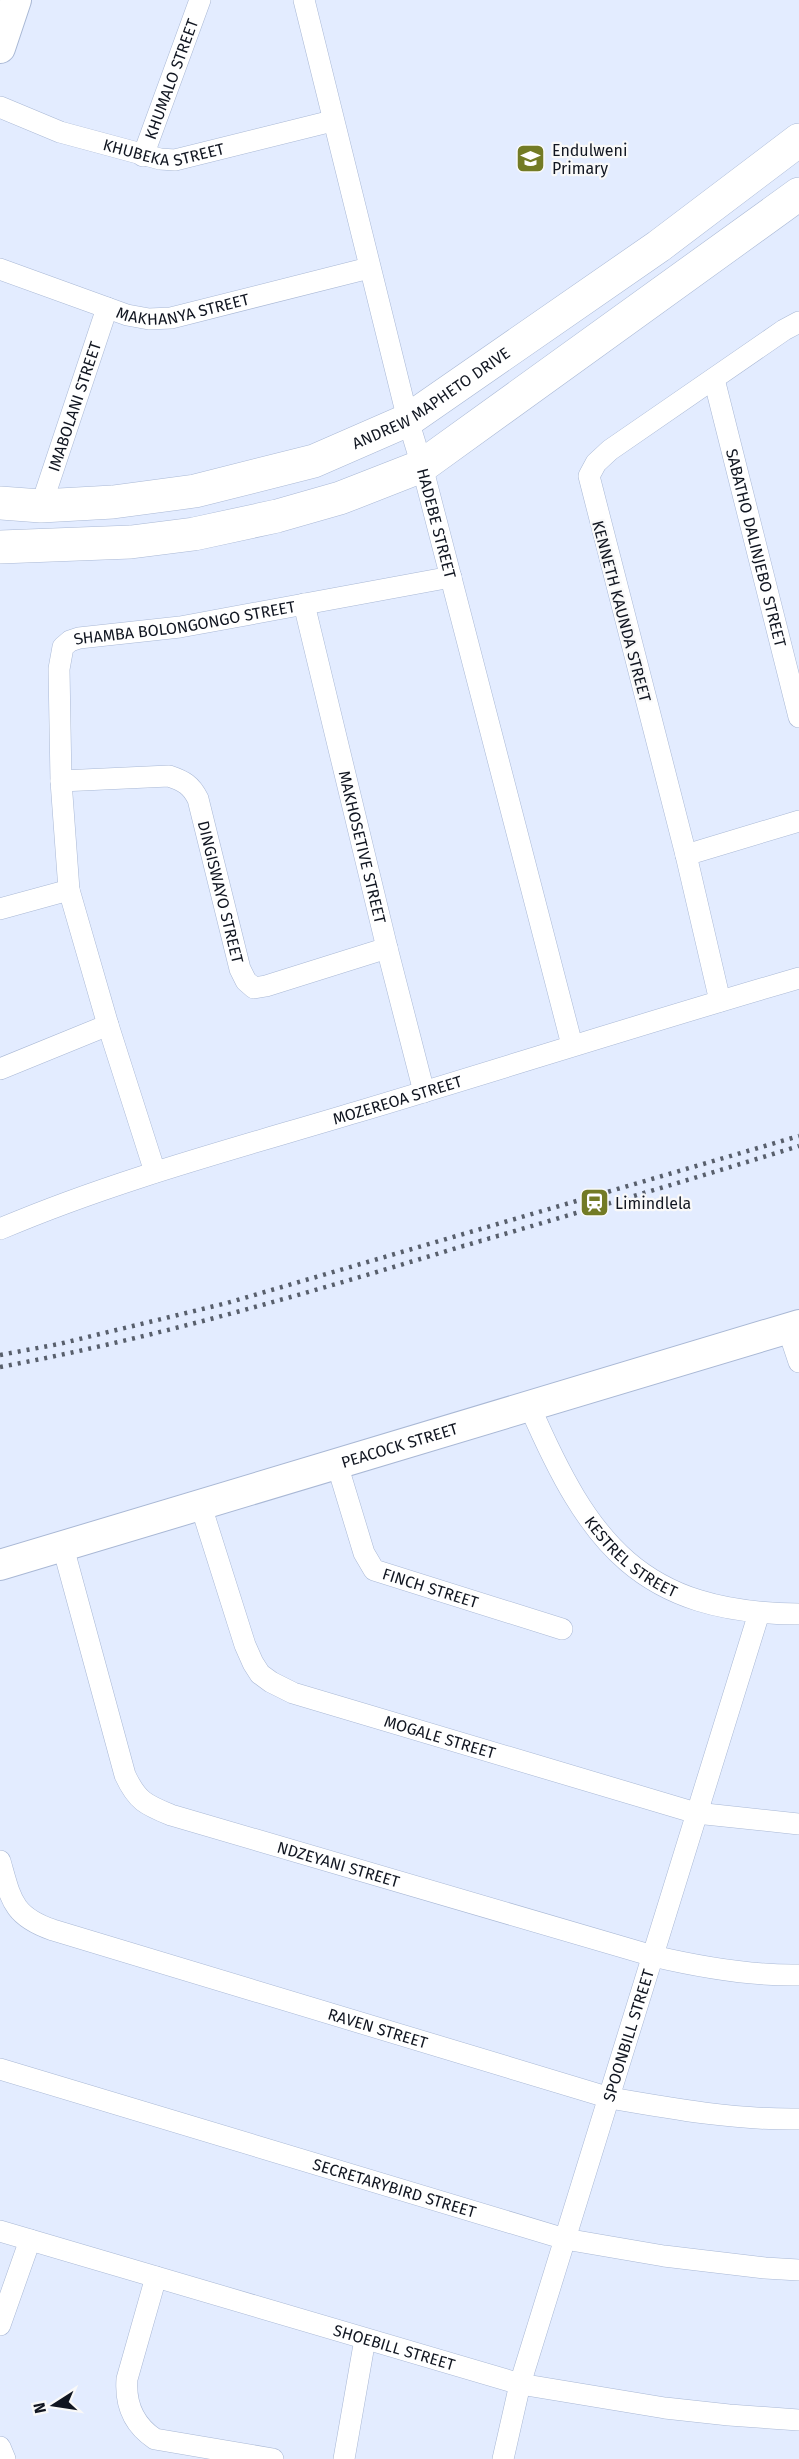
<svg xmlns="http://www.w3.org/2000/svg" width="799" height="2459" font-family="'Fira Sans',sans-serif">
<rect width="100%" height="100%" fill="#e3ecff"/>
<g fill="none" stroke-linecap="round" stroke-linejoin="round">
<defs>
<g id="street">
<path id="s1" d="M304 0 408 420 422 466 572 1045"/>
<path id="s2" d="M0 107 60 132 160 159 175 160 332 121"/>
<path id="s3" d="M143 156 200 0"/>
<path id="s4" d="M0 269 127 315 149 319 171 318 369 268"/>
<path id="s5" d="M714 379 799 717"/>
<path id="s6" d="M41 506 107 308"/>
<path id="s7" d="M304 604 387 948 424 1092"/>
<path id="s8" d="M61 781 169 776C184 781 191 785 198 799L240 969 246 981 254 988 266 986 387 948"/>
<polyline points="686,855 799,821"/>
<polyline points="0,909 69,890"/>
<polyline points="720,1001 686,855 589,476 596,463 610,450 784,330 799,322"/>
<polyline points="0,1069 108,1025"/>
<path id="s9" d="M155 1172 108 1025 69 890 61 781 59 669 63 647 70 641 79 638 180 627 451 577"/>
<path id="s10" d="M0 1229C115 1180 237 1148 357 1112 504 1068 651 1021 799 978"/>
<polyline points="788,1329 799,1362"/>
<path id="s11" d="M530 1407C589 1543 640 1613 799 1614"/>
<path id="s12" d="M337 1464 364 1553 374 1570 562 1629"/>
<path id="s13" d="M201 1506 245 1645 253 1663 260 1674 271 1682 293 1693 696 1813 799 1824"/>
<path id="s14" d="M63 1547 125 1775C137 1801 146 1805 171 1815L653 1956C700 1967 751 1976 799 1975"/>
<path id="s15" d="M0 1861C11 1899 12 1916 53 1930L610 2098C673 2109 735 2120 799 2119"/>
<path id="s16" d="M0 2069 565 2239 664 2256 765 2268 799 2270"/>
<path id="s17" d="M0 2231 520 2384 665 2408 729 2415 799 2420"/>
<path d="M156 2277 127 2379C125 2405 134 2425 155 2439L273 2459"/>
<polyline points="0,2325 30,2240"/>
<polyline points="0,2447 5,2459"/>
<polyline points="344,2459 365,2339"/>
<path id="s18" d="M503 2459 520 2384 759 1613"/>
</g>
<g id="secondary">
<polyline points="0,48 16,0"/>
<path id="s19" d="M0 1565 799 1325"/>
</g>
<g id="primary">
<path id="s20" d="M0 503 41 506 113 502 195 491 314 461 408 420 659 246 799 140"/>
<polyline points="0,547 131,542 194,534 277,516 340,498 422,466 799,194"/>
</g>
</defs>
<use href="#street" stroke="#a9b8d5" stroke-width="22"/>
<use href="#secondary" stroke="#a9b8d5" stroke-width="32"/>
<use href="#primary" stroke="#a9b8d5" stroke-width="34"/>
<use href="#street" stroke="#fff" stroke-width="21"/>
<use href="#secondary" stroke="#fff" stroke-width="30"/>
<use href="#primary" stroke="#fff" stroke-width="33"/>
<g stroke="#585f6c" stroke-width="4.5" stroke-dasharray="3 6" stroke-linecap="butt">
<polyline points="0,1355 59,1344 227,1303 799,1136"/>
<path d="M0 1367C156 1338 308 1293 460 1247 573 1214 686 1181 799 1146"/>
</g>
</g>
<defs>
<symbol id="school-square" viewBox="-11 -11 22 22"><rect x="-9" y="-9" width="18" height="18" rx="4" fill="#737b25" stroke="#f9f9f9"/><path d="M0-5L7-2L0 1L-7-2ZM-4 1L0 2.5L4 1V4Q0 6-4 4Z" fill="#fff"/></symbol>
<symbol id="station-square" viewBox="-11 -11 22 22"><rect x="-9" y="-9" width="18" height="18" rx="4" fill="#737b25" stroke="#f9f9f9"/><path d="M-3-6H3Q5-6 5-4V2Q5 4 3 4L4.5 6H3L1.5 4h-3L-3 6H-4.5L-3 4Q-5 4-5 2V-4Q-5-6-3-6ZM-3.5-4v3h7v-3ZM-3.5 1v1.5H-2V1ZM2 1v1.5H3.5V1Z" fill="#fff"/></symbol>
</defs>
<g fill-rule="evenodd">
<use href="#school-square" x="514" y="142" width="33" height="33"/>
<use href="#station-square" x="578" y="1186" width="33" height="33"/>
</g>
<g text-anchor="middle" stroke-width="4.5" stroke-linejoin="round" paint-order="stroke">
<g font-size="16" fill="#111621" stroke="#f9f9f9">
<text dy="6" stroke="none"><textPath href="#s3" startOffset="82">KHUMALO STREET</textPath></text>
<text dy="6" stroke="none"><textPath href="#s2" startOffset="172">KHUBEKA STREET</textPath></text>
<text dy="6" stroke="none"><textPath href="#s4" startOffset="192">MAKHANYA STREET</textPath></text>
<text dy="6" stroke="none"><textPath href="#s20" startOffset="452">ANDREW MAPHETO DRIVE</textPath></text>
<text dy="6" stroke="none"><textPath href="#s6" startOffset="105">IMABOLANI STREET</textPath></text>
<text dy="6" stroke="none"><textPath href="#s1" startOffset="540">HADEBE STREET</textPath></text>
<text dy="6" stroke="none"><textPath href="#s5" startOffset="174">SABATHO DALINJEBO STREET</textPath></text>
<text transform="translate(622 611) rotate(75)" y="6">KENNETH KAUNDA STREET</text>
<text dy="6" stroke="none"><textPath href="#s9" startOffset="664">SHAMBA BOLONGONGO STREET</textPath></text>
<text dy="6" stroke="none"><textPath href="#s7" startOffset="250">MAKHOSETIVE STREET</textPath></text>
<text dy="6" stroke="none"><textPath href="#s8" startOffset="242">DINGISWAYO STREET</textPath></text>
<text dy="6" stroke="none"><textPath href="#s10" startOffset="418">MOZEREOA STREET</textPath></text>
<text dy="6" stroke="none"><textPath href="#s19" startOffset="417">PEACOCK STREET</textPath></text>
<text dy="6" stroke="none"><textPath href="#s11" startOffset="184">KESTREL STREET</textPath></text>
<text dy="6" stroke="none"><textPath href="#s12" startOffset="172">FINCH STREET</textPath></text>
<text dy="6" stroke="none"><textPath href="#s13" startOffset="370">MOGALE STREET</textPath></text>
<text dy="6" stroke="none"><textPath href="#s14" startOffset="474">NDZEYANI STREET</textPath></text>
<text dy="6" stroke="none"><textPath href="#s15" startOffset="432">RAVEN STREET</textPath></text>
<text dy="6" stroke="none"><textPath href="#s18" startOffset="442">SPOONBILL STREET</textPath></text>
<text dy="6" stroke="none"><textPath href="#s16" startOffset="412">SECRETARYBIRD STREET</textPath></text>
<text dy="6" stroke="none"><textPath href="#s17" startOffset="411">SHOEBILL STREET</textPath></text>
</g>
<g font-size="16" fill="#111621" stroke="#f9f9f9" text-anchor="start">
<text x="552" y="156">Endulweni<tspan x="552" dy="18">Primary</tspan></text>
<text x="615" y="1209">Limindlela</text>
</g>
</g>
<g transform="translate(54 2405) rotate(258)" stroke="#f9f9f9" stroke-width="4.5" paint-order="stroke">
<path d="M0-4.5L10 22L0 15L-10 22Z" fill="#111621"/>
<text y="-9" font-size="16" font-weight="bold" text-anchor="middle" fill="#111621">N</text>
</g>
</svg>
